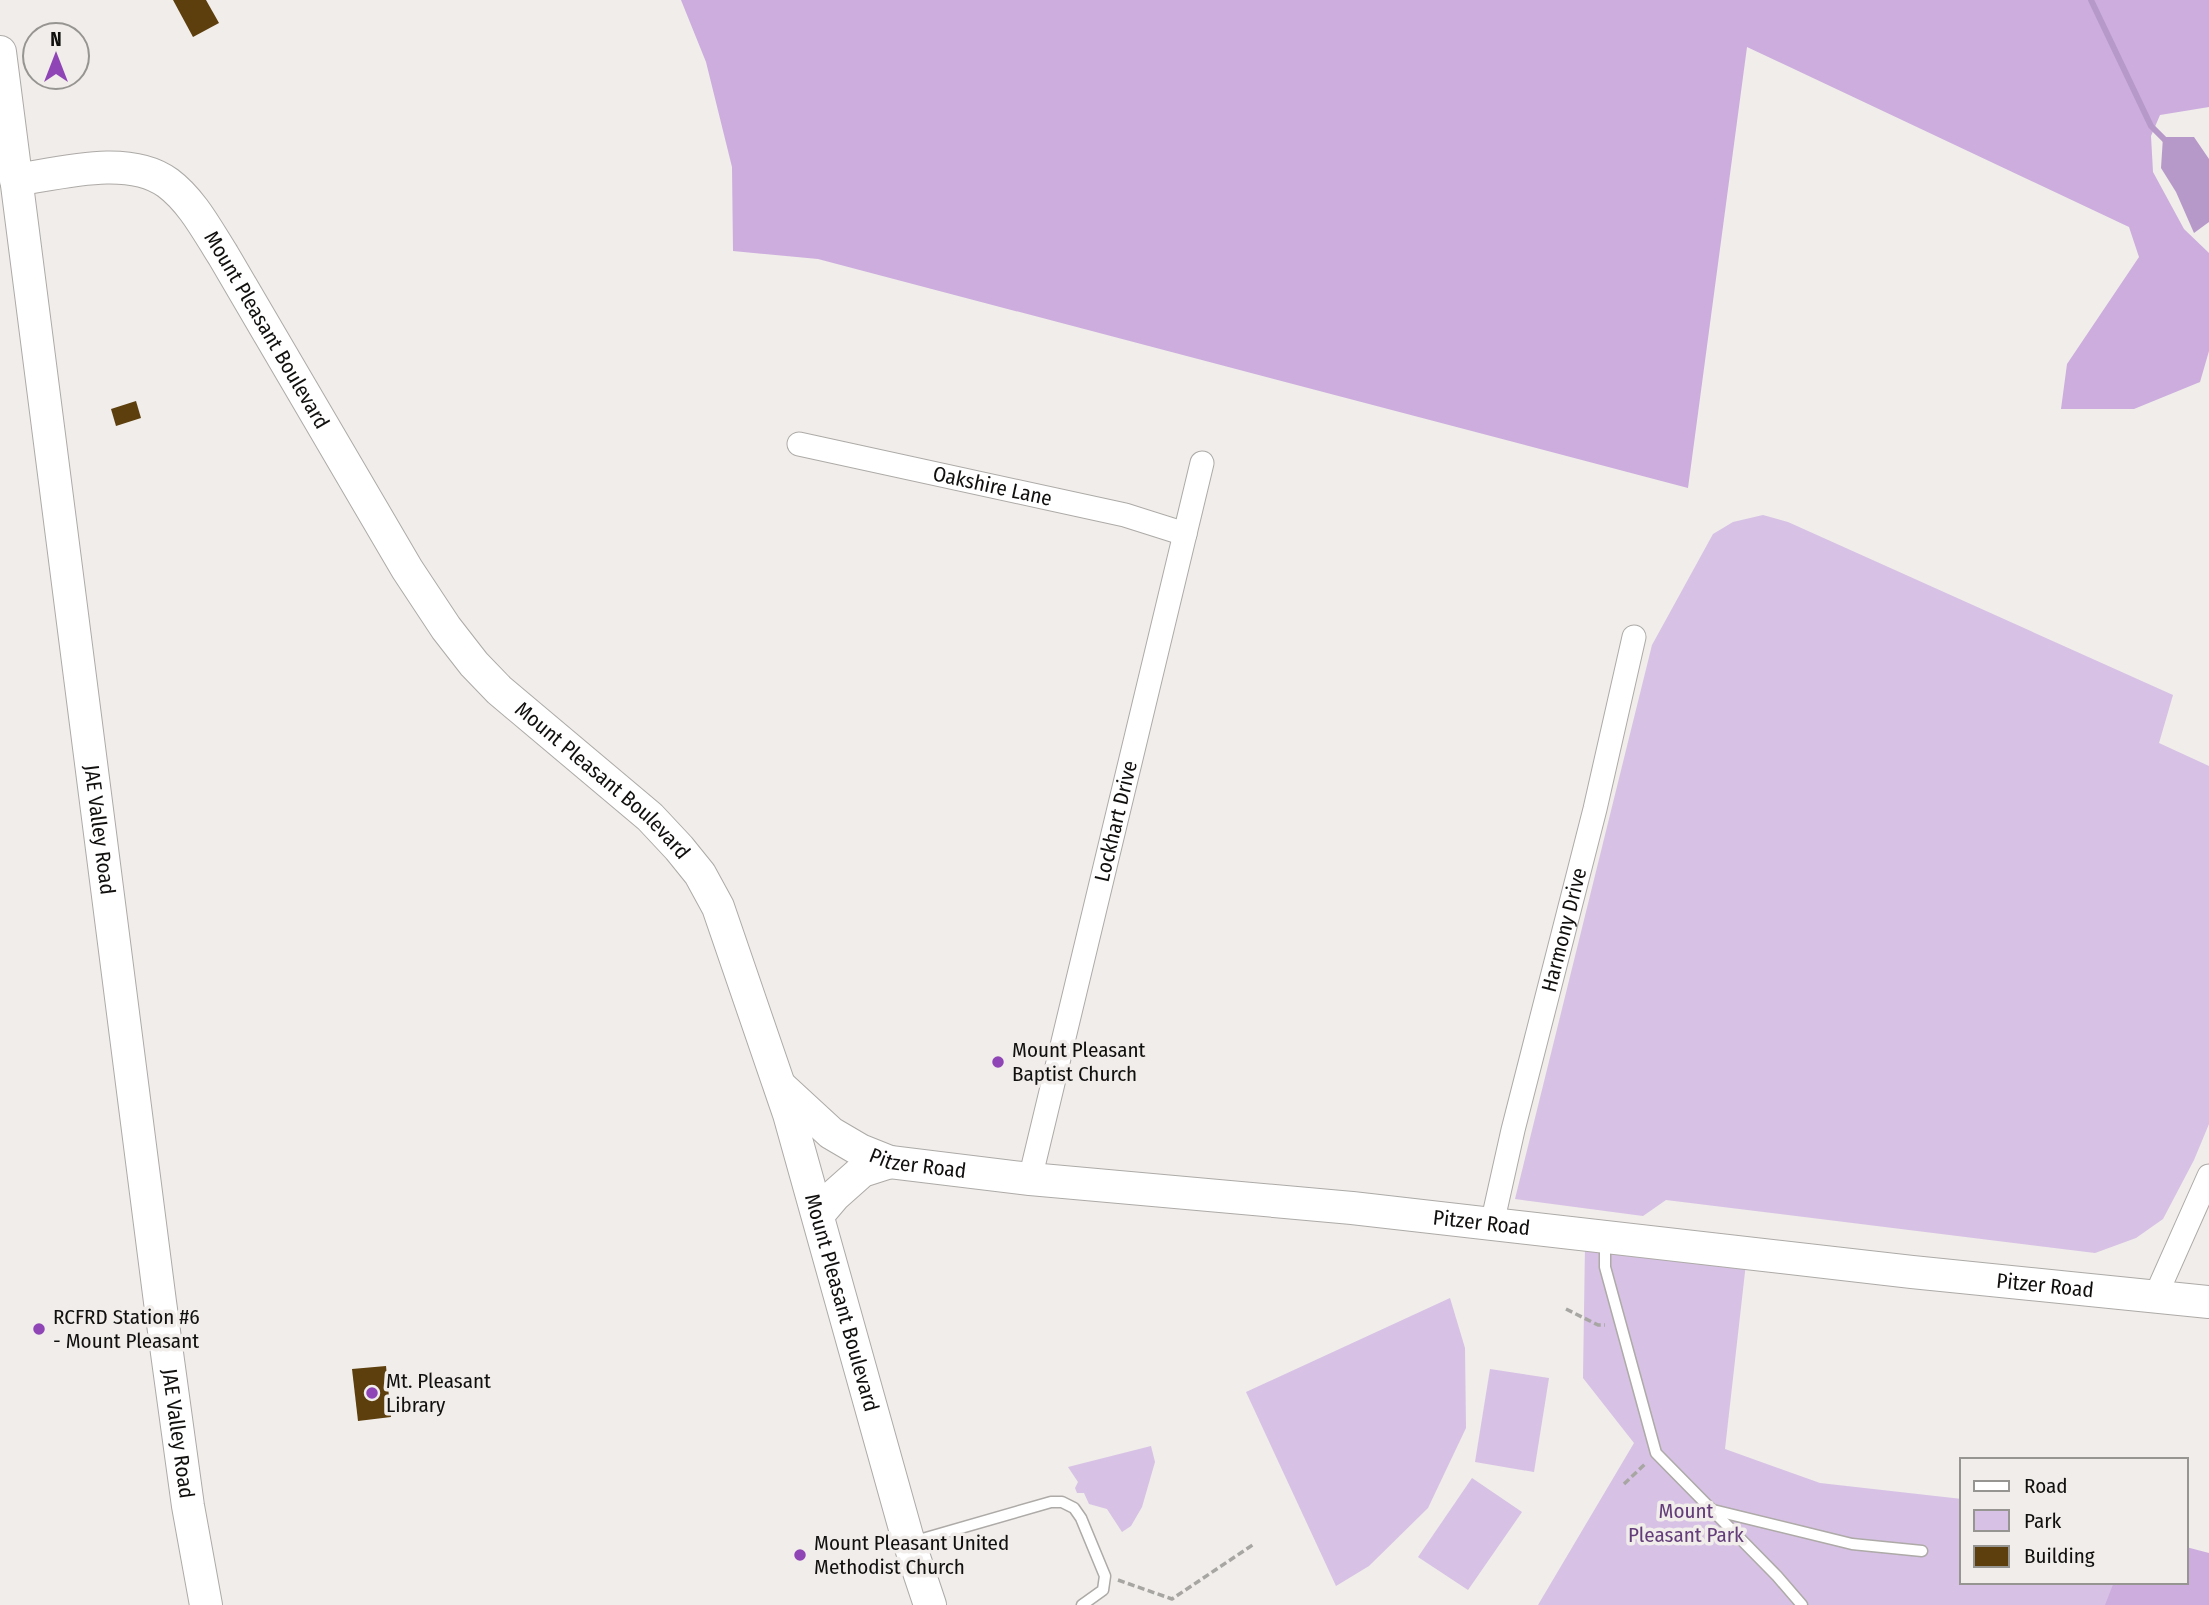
<svg xmlns="http://www.w3.org/2000/svg" width="2209" height="1605" font-family="'Fira Sans Condensed',sans-serif">
<rect width="100%" height="100%" fill="#f0edea"/>
<g fill="#d7c1e5">
<polygon points="1763,515 1788,522 2173,695 2159,743 2209,766 2209,1124 2194,1160 2163,1219 2136,1238 2095,1253 1666,1200 1643,1216 1515,1199 1652,645 1713,534 1733,522"/>
<polygon points="1585,1246 1746,1263 1725,1449 1820,1483 1962,1499 1962,1582 2125,1582 2116,1605 1538,1605 1634,1443 1583,1378"/>
<polygon points="1450,1298 1465,1348 1466,1428 1428,1508 1369,1566 1336,1586 1246,1392"/>
<polygon points="1490,1369 1549,1378 1534,1472 1475,1462"/>
<polygon points="1151,1446 1155,1462 1142,1507 1131,1526 1122,1532 1107,1509 1089,1504 1084,1493 1077,1493 1075,1488 1078,1482 1068,1467"/>
<polygon points="1472,1478 1522,1512 1468,1590 1418,1557"/>
</g>
<g fill="#ccadde">
<polygon points="681,0 2209,0 2209,107 2160,115 2151,136 2153,172 2184,229 2209,253 2209,351 2200,382 2134,409 2061,409 2067,364 2139,257 2129,227 1747,47 1688,488 818,259 733,251 732,167 706,62"/>
<polygon points="2186,1547 2209,1553 2209,1605 2105,1605 2114,1582 2186,1582"/>
</g>
<polygon fill="#b799c9" points="2163,137 2194,137 2209,159 2209,222 2194,233 2176,192 2161,168"/>
<g fill="none" stroke-linecap="round" stroke-linejoin="round">
<polyline stroke="#b799c9" stroke-width="6" points="2091,0 2151,126 2166,141"/>
</g>
<g fill="#5d3e0d">
<polygon points="173,0 206,0 219,23 193,37"/>
<polygon points="136,401 141,418 116,426 111,409"/>
<polygon points="386,1366 391,1417 358,1421 352,1369"/>
</g>
<g fill="none" stroke-linecap="round" stroke-linejoin="round">
<defs>
<g id="lane">
<polyline points="1605,1239 1605,1267 1656,1453 1777,1576 1802,1605"/>
<polyline points="1713,1510 1852,1544 1922,1551"/>
<polyline points="912,1542 1051,1502 1062,1502 1074,1508 1081,1518 1105,1576 1103,1590 1082,1605"/>
</g>
<g id="street">
<path id="s1" d="M799 444 1125 515 1185 534"/>
<path id="s2" d="M1030 1179 1202 463"/>
<path id="s3" d="M1492 1224 1513 1130 1595 809 1634 637"/>
<polyline points="2156,1295 2209,1176"/>
</g>
<g id="secondary">
<path id="s4" d="M0 52 160 1302 188 1506 206 1605"/>
<path id="s5" d="M16 180C61 173 129 154 168 183 192 201 207 230 223 255L407 569 446 628 474 664 499 690 650 817 679 848 700 874 718 907 789 1114 907 1536 930 1605"/>
<path id="s6" d="M780 1086 831 1133 860 1150 890 1162 1030 1179 1352 1208 1912 1272 2209 1302"/>
<polyline points="818,1215 835,1195 862,1171 890,1162"/>
</g>
</defs>
<use href="#lane" stroke="#adaaa7" stroke-width="13"/>
<use href="#street" stroke="#adaaa7" stroke-width="25"/>
<use href="#secondary" stroke="#adaaa7" stroke-width="34"/>
<g stroke="#a8a6a3" stroke-width="3.5" stroke-dasharray="7 3.5" stroke-linecap="butt">
<polyline points="1566,1309 1598,1325 1605,1325"/>
<polyline points="1624,1484 1645,1464"/>
<polyline points="1118,1580 1172,1599 1254,1544"/>
</g>
<use href="#lane" stroke="#fff" stroke-width="10"/>
<use href="#street" stroke="#fff" stroke-width="23"/>
<use href="#secondary" stroke="#fff" stroke-width="32"/>
</g>
<g fill="#9045b6" stroke="#f0edea" stroke-width="2.5">
<circle cx="998" cy="1062" r="7"/>
<circle cx="39" cy="1329" r="7"/>
<circle cx="372" cy="1393" r="7"/>
<circle cx="800" cy="1555" r="7"/>
</g>
<g text-anchor="middle" stroke-width="7" stroke-linejoin="round" paint-order="stroke">
<g font-size="21" fill="#11100f" stroke="#f0edea">
<text dy="7" stroke="none"><textPath href="#s5" startOffset="334">Mount Pleasant Boulevard</textPath></text>
<text dy="7" stroke="none"><textPath href="#s1" startOffset="198">Oakshire Lane</textPath></text>
<text dy="7" stroke="none"><textPath href="#s5" startOffset="901">Mount Pleasant Boulevard</textPath></text>
<text dy="7" stroke="none"><textPath href="#s2" startOffset="368">Lockhart Drive</textPath></text>
<text dy="7" stroke="none"><textPath href="#s4" startOffset="784">JAE Valley Road</textPath></text>
<text dy="7" stroke="none"><textPath href="#s3" startOffset="303">Harmony Drive</textPath></text>
<text dy="7" stroke="none"><textPath href="#s6" startOffset="163">Pitzer Road</textPath></text>
<text dy="7" stroke="none"><textPath href="#s6" startOffset="730">Pitzer Road</textPath></text>
<text dy="7" stroke="none"><textPath href="#s6" startOffset="1297">Pitzer Road</textPath></text>
<text dy="7" stroke="none"><textPath href="#s5" startOffset="1489">Mount Pleasant Boulevard</textPath></text>
<text dy="7" stroke="none"><textPath href="#s4" startOffset="1393">JAE Valley Road</textPath></text>
</g>
<g font-size="21" fill="#11100f" stroke="#f0edea" text-anchor="start">
<text x="1012" y="1057">Mount Pleasant<tspan x="1012" dy="24">Baptist Church</tspan></text>
<text x="53" y="1324">RCFRD Station #6<tspan x="53" dy="24">- Mount Pleasant</tspan></text>
<text x="386" y="1388">Mt. Pleasant<tspan x="386" dy="24">Library</tspan></text>
<text x="814" y="1550">Mount Pleasant United<tspan x="814" dy="24">Methodist Church</tspan></text>
</g>
<g font-size="21" fill="#633c79" stroke="#f0edea">
<text x="1686" y="1518">Mount<tspan x="1686" dy="24">Pleasant Park</tspan></text>
</g>
</g>
<rect x="1960" y="1458" width="228" height="126" fill="#f0edea" stroke="#979592" stroke-width="2"/>
<rect x="1974" y="1481" width="35" height="10" fill="#ffffff" stroke="#979592" stroke-width="2"/>
<text x="2024" y="1493" font-size="21" fill="#11100f">Road</text>
<rect x="1974" y="1510" width="35" height="21" fill="#d7c1e5" stroke="#979592" stroke-width="2"/>
<text x="2024" y="1528" font-size="21" fill="#11100f">Park</text>
<rect x="1974" y="1546" width="35" height="21" fill="#5d3e0d" stroke="#979592" stroke-width="2"/>
<text x="2024" y="1563" font-size="21" fill="#11100f">Building</text>
<g transform="translate(56 56)"><circle r="33" fill="#f0edea" stroke="#979592" stroke-width="2"/>
<path d="M0-5L12 26L0 18L-12 26Z" fill="#9045b6"/>
<text y="-10" font-size="19" font-weight="bold" text-anchor="middle" fill="#11100f">N</text>
</g>
</svg>
